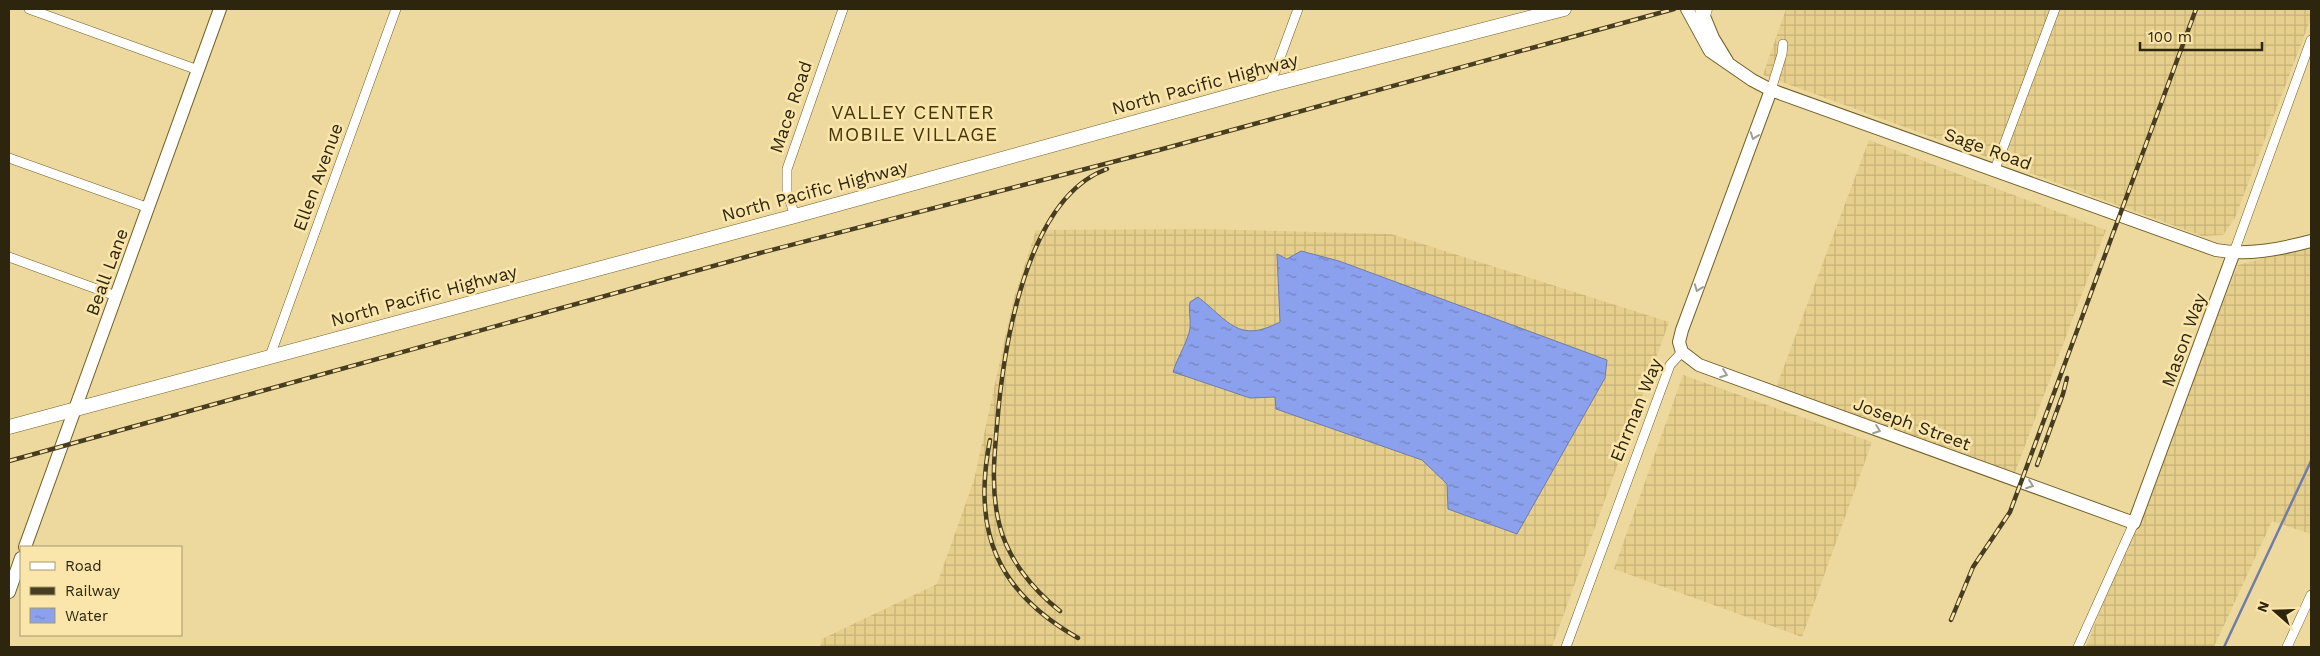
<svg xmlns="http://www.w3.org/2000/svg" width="2320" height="656" font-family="'Work Sans',sans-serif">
<defs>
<pattern id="industrial-grid" width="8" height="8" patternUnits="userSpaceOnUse" patternTransform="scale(1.25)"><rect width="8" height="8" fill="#e6cf8c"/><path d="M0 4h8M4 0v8" fill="none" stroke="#c6b278"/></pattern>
<pattern id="water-ripples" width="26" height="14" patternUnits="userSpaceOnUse" patternTransform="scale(1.25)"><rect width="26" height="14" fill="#8ca1ed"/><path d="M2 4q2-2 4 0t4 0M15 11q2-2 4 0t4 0" fill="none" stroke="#7383be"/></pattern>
</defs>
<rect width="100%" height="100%" fill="#edd99e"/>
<g fill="url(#industrial-grid)">
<polygon points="1786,9 2311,9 2311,18 2235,218 2223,235 2202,236 1763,75"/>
<polygon points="1869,140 2106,230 2014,475 1777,385"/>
<polygon points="1203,229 1391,234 1669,322 1552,647 820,647 822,639 937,584 974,480 1013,301 1036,230"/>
<polygon points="2311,246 2311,534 2272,521 2214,647 2086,647 2238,265"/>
<polygon points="1683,375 1872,442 1802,637 1614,569"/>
</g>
<path fill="url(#water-ripples)" stroke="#707caa" d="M1301 251 1339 261 1607 360 1605 378 1517 534 1448 509 1447 484 1422 460 1276 409 1275 397 1250 398 1173 372C1177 358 1185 347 1189 333 1192 321 1188 313 1190 302L1198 297C1229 321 1238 344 1280 322L1277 254 1287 259Z"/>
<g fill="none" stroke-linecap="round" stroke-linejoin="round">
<polyline stroke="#707caa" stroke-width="2.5" points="2224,647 2311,461"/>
<defs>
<g id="street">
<polyline points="29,9 198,70"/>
<polyline points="1270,85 1298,9"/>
<polyline points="1771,90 1782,54 1783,44"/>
<polyline points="9,158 149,208"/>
<polyline points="1995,169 2055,9"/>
<polyline points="795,216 787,192 787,169 843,9"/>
<polyline points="2234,252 2311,40"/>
<polyline points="9,257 116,296"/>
<polyline points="270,356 396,9"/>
<polyline points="1566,647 1670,365 1682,352"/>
<polyline points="2078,647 2134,523"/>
<polyline points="2287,647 2311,595"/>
</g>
<g id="secondary">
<path d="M1687 9 1710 51 1752 80 1771 90 2216 250C2247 256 2281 249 2311 241"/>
<polyline points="1701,9 1713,38 1727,61"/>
<polyline points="1771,90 1682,330 1679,342 1682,352 1699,365 2134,523 2234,252"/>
<polyline points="25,547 220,9"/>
<polyline points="9,592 21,558"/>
</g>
<g id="primary">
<polyline points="1703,15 1705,9"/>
<polyline points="9,427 795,216 1270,85 1564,9"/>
</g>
</defs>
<use href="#street" stroke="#736128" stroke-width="10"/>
<use href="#secondary" stroke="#736128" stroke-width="14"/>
<use href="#primary" stroke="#736128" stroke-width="15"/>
<use href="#street" stroke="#fff" stroke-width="9"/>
<use href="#secondary" stroke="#fff" stroke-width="12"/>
<use href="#primary" stroke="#fff" stroke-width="14"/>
<defs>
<g id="rail">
<path d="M990 440C972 531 996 591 1078 638"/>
<polyline points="9,461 760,253 1159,150 1674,9"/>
<polyline points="2037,465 2063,394 2067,378"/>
<path d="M1060 611C1032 589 1007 558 999 523 991 490 994 458 997 425 1003 351 1025 198 1107 169"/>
<polyline points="1951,620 1973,567 2010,512 2196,9"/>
</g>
</defs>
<use href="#rail" stroke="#473d21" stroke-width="4.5"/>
<use href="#rail" stroke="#fae6ab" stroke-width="2.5" stroke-dasharray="8" stroke-linecap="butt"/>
</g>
<defs><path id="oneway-chevron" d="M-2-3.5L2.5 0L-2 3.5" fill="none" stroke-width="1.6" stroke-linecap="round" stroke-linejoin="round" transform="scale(1.25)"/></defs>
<g stroke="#a09d93">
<use href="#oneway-chevron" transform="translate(1754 136) rotate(110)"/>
<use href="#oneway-chevron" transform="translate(1698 288) rotate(110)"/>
<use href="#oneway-chevron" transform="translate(1724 374) rotate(20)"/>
<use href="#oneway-chevron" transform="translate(1877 430) rotate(20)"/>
<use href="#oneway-chevron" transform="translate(2030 485) rotate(20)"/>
</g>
<g text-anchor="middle" stroke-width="5" stroke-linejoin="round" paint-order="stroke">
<g font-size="18" fill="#2d250e" stroke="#fae6ab">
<text transform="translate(1205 84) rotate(-15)" y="6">North Pacific Highway</text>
<text transform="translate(791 107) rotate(-71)" y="6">Mace Road</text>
<text transform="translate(1988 149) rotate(20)" y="6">Sage Road</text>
<text transform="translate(318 177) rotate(-70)" y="6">Ellen Avenue</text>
<text transform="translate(815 191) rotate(-15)" y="6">North Pacific Highway</text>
<text transform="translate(107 272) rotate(-70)" y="6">Beall Lane</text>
<text transform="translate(424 296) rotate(-15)" y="6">North Pacific Highway</text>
<text transform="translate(2184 340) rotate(-70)" y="6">Mason Way</text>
<text transform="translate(1636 410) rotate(-68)" y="6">Ehrman Way</text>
<text transform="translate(1912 424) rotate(20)" y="6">Joseph Street</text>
</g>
<g font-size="19" letter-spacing="1" fill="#443608" stroke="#fae6ab">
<text x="913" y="119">VALLEY CENTER<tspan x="913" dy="22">MOBILE VILLAGE</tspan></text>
</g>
</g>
<rect width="2320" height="656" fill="none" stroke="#2d250e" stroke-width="20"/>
<rect x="20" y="546" width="162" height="90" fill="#fae6ab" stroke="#a8996c"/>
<rect x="30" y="562" width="25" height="8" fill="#ffffff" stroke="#a8996c"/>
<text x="65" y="571" font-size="15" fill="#2d250e">Road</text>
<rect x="30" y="587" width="25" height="8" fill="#473d21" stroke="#a8996c"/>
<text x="65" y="596" font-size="15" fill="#2d250e">Railway</text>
<rect x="30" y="608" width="25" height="15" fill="url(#water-ripples)" stroke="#a8996c"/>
<text x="65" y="621" font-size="15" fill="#2d250e">Water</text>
<g transform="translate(2275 611) rotate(290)" stroke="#fae6ab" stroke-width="4" paint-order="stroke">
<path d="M0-4L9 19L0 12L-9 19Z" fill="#2d250e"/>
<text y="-8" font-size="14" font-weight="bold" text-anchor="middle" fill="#2d250e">N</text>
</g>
<path d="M2140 42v8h122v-8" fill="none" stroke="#2d250e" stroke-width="2.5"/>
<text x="2148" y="42" font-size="15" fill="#2d250e" stroke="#fae6ab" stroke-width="4" paint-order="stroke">100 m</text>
</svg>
